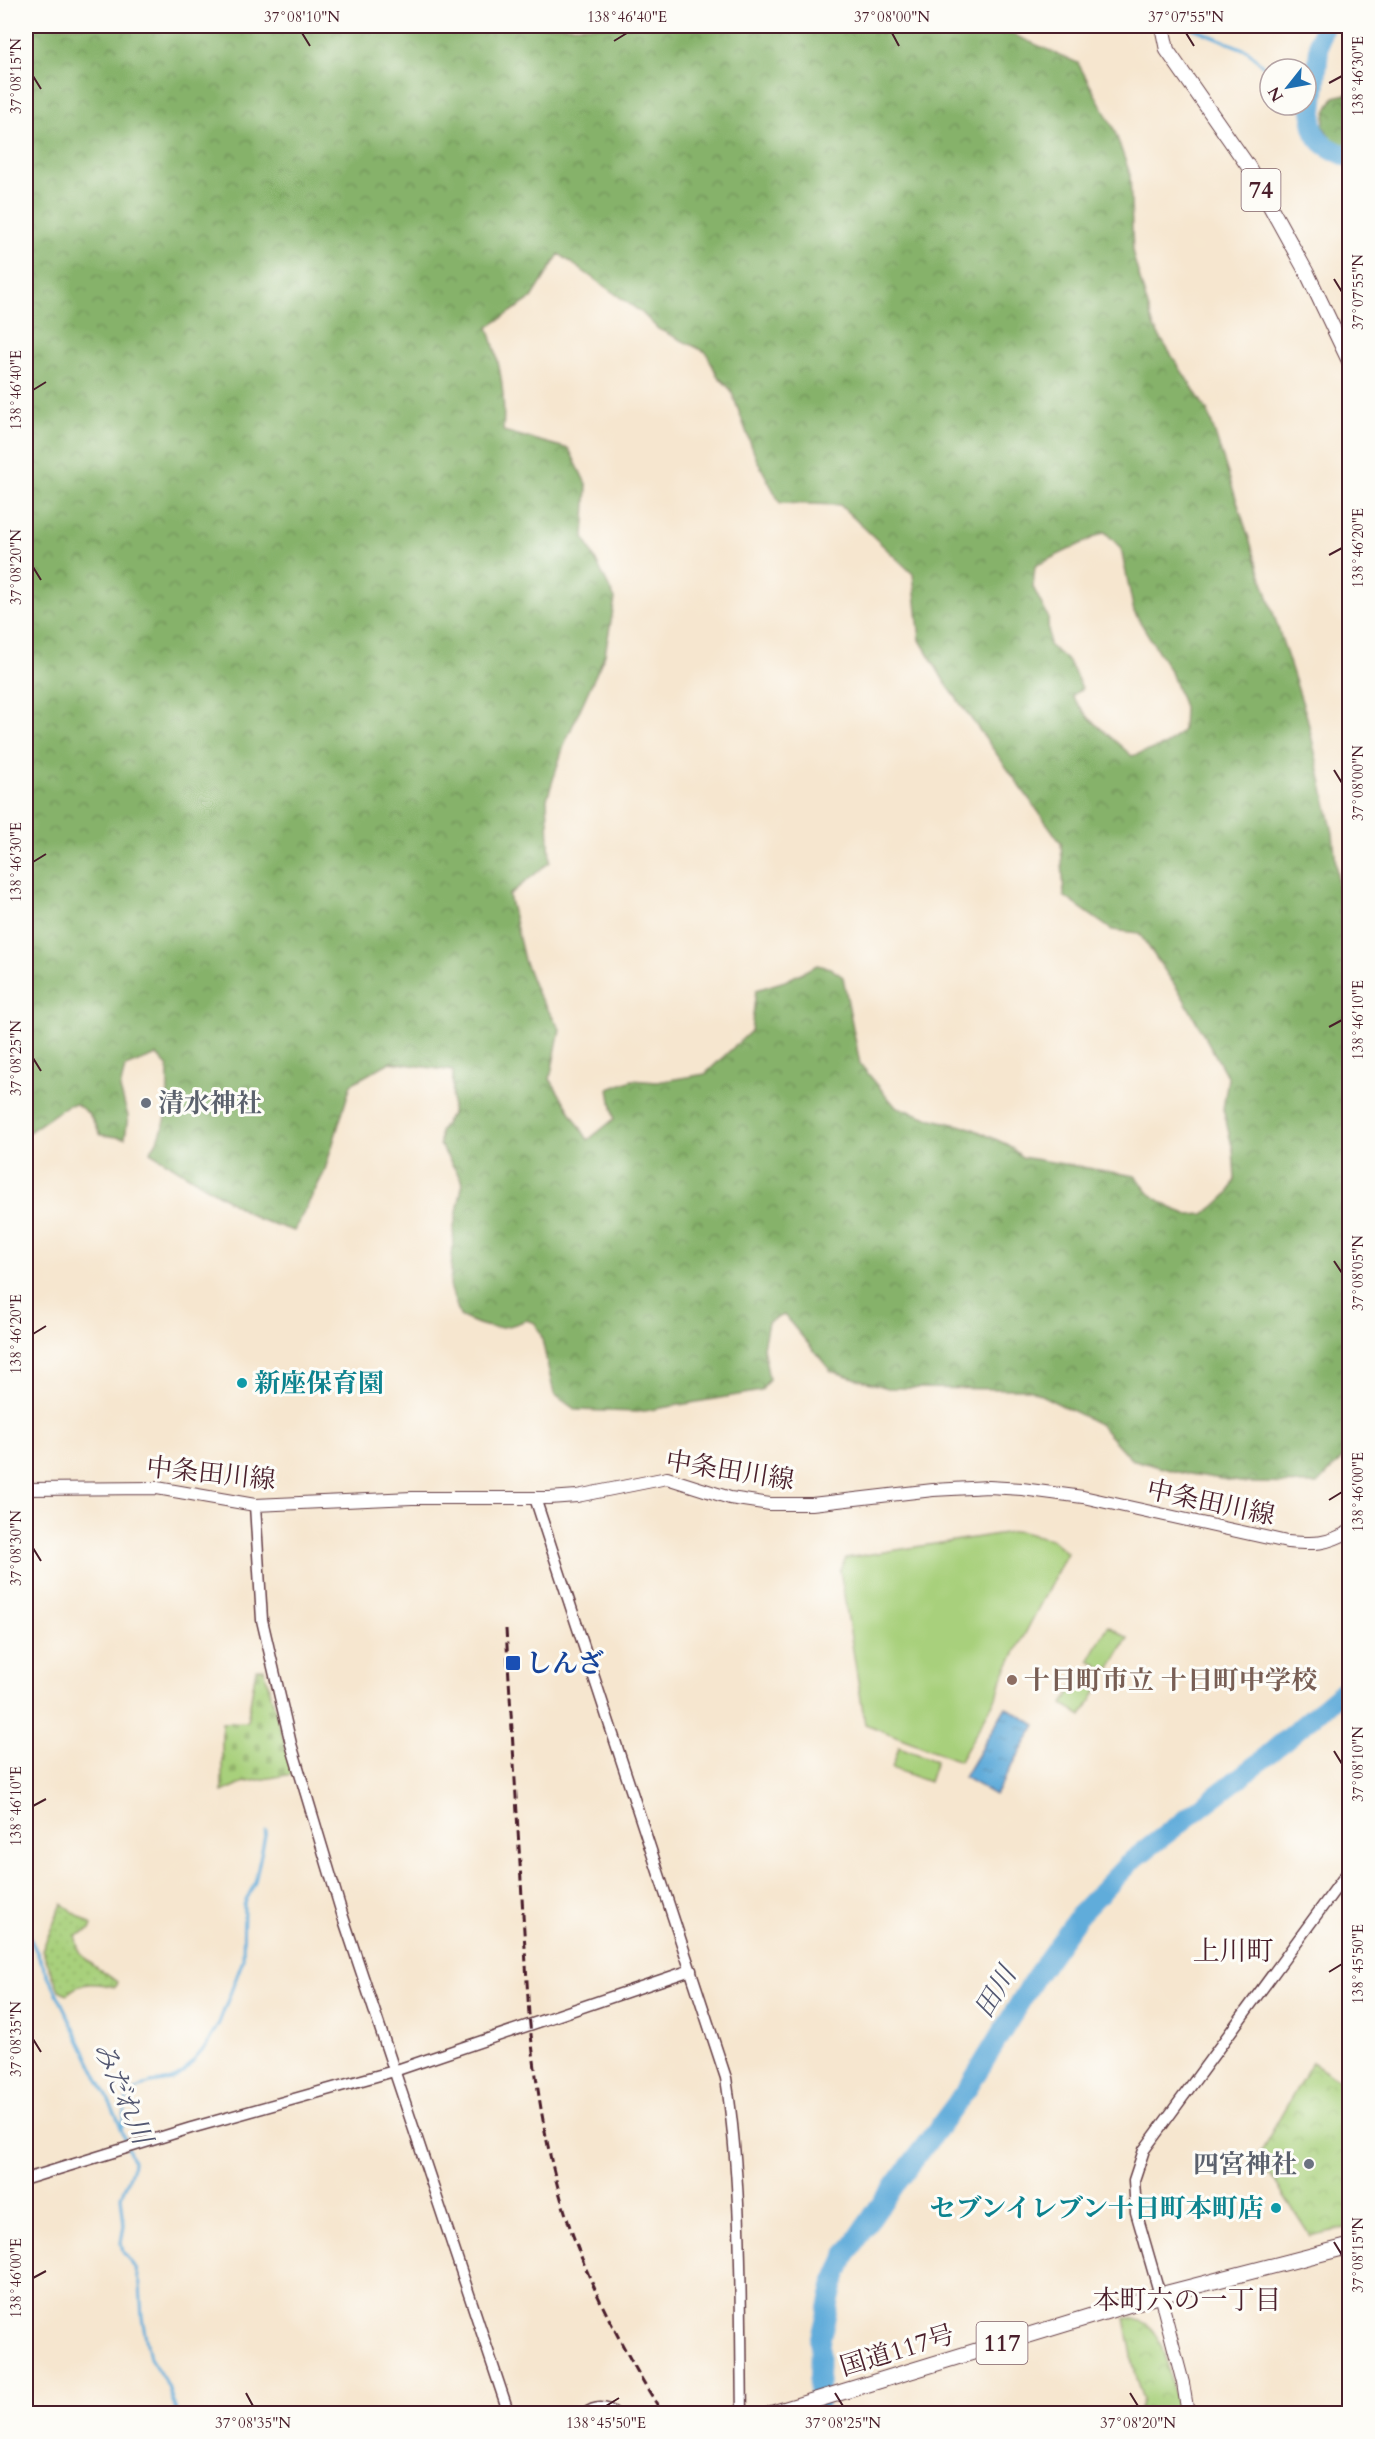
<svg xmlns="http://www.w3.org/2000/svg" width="1375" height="2439" font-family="Cardo,'Noto Serif JP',serif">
<defs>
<pattern id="grass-dots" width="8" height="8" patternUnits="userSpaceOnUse" patternTransform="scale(1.5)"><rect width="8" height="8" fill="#a8d07b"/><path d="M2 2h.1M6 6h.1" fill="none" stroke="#92b26a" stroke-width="1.8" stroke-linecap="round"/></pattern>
<pattern id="forest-crowns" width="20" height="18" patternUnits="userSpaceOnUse" patternTransform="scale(1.5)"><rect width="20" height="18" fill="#86b26b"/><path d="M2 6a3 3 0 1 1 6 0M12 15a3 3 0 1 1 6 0" fill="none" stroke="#709058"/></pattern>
<pattern id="cemetery-stones" width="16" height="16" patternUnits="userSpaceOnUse" patternTransform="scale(1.5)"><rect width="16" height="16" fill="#a8d07b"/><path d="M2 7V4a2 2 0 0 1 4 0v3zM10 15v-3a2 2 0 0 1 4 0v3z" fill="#92b26a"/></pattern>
<pattern id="park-crowns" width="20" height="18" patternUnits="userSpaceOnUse" patternTransform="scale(1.5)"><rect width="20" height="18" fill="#a8d07b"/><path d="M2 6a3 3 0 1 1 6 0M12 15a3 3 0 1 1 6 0" fill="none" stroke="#92b26a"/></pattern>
<pattern id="water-ripples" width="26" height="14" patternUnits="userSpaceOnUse" patternTransform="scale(1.5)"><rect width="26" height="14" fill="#61acda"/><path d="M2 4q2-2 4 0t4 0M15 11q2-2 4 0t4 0" fill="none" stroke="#528bb1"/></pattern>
</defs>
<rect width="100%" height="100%" fill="#fdfcf7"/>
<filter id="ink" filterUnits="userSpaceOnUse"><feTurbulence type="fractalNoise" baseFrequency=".0167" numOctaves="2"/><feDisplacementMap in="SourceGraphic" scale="12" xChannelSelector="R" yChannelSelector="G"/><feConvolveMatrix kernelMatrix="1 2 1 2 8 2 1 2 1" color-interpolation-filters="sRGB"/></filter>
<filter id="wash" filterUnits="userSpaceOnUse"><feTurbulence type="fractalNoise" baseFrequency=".008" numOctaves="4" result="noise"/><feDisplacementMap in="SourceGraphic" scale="24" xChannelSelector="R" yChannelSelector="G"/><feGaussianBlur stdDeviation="1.35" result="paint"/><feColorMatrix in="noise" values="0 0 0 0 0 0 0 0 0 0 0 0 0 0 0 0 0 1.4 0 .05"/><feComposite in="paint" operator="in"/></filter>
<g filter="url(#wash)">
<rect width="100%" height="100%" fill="#f6e6cf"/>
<path fill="url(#grass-dots)" stroke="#797853" stroke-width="1.5" d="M62 1904 92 1925 90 1930 76 1936C76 1960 100 1968 117 1982L115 1987C97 1983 82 1980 67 1994L59 1990 42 1950Z"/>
<g fill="url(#forest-crowns)" stroke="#68684b" stroke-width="1.5" fill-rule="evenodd">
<path d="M26 26H994L1078 63 1114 129 1130 174 1133 255 1154 328 1208 412 1307 717 1333 833 1349 1007 1350 1450 1318 1484 1247 1483 1177 1472 1131 1459 1099 1424 1029 1389 888 1388 831 1371 784 1315 768 1322 763 1347 769 1379 761 1391 638 1412 576 1410 554 1394 541 1335 535 1323 526 1320C499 1332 486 1329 460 1316L450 1286 454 1227 463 1182 440 1145V1132L452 1113 453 1071 390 1062 351 1084 324 1173 294 1231 258 1219 150 1152C172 1121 167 1103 168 1067L157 1055 125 1067 120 1089 128 1116 125 1138 101 1135 89 1114 76 1104 68 1105 26 1134ZM559 254 642 313 658 329 706 352 717 375 731 390 756 458 780 503 840 505 913 574 920 640 944 681 1061 843 1064 896 1112 930 1139 933 1181 994 1228 1078 1223 1109 1233 1150 1235 1179 1229 1193 1215 1206 1204 1214 1189 1215 1171 1208 1157 1199 1149 1193 1135 1176 1022 1157 1008 1145 971 1128 928 1118 895 1106 860 1064 843 977 830 968 817 965 785 981 756 990 751 1031 705 1074 657 1082 632 1080 609 1089 614 1119 588 1140 550 1079 560 1029 537 993 524 960 509 895 550 862 547 799 564 745 605 654 615 599 584 537 587 486 569 449 503 431C506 394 500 362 488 327L532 298ZM1105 532 1121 548 1134 612 1171 672 1184 707 1183 730 1166 745 1132 756 1089 718 1072 696 1082 688 1069 662 1049 645 1048 617 1033 587 1035 566Z"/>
<polygon points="1347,94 1350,95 1349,148 1331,139 1323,126 1326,112 1334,97"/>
</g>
<polygon fill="url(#cemetery-stones)" stroke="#797853" stroke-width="1.5" points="256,1669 264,1669 293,1774 242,1783 222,1792 222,1723 247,1722"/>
<g fill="url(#park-crowns)" stroke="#797853" stroke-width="1.5">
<polygon points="1312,2062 1344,2083 1349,2090 1350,2227 1310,2236 1272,2177 1254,2163"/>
<path d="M1125 2318C1135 2317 1148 2323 1154 2331 1165 2345 1174 2395 1178 2413H1138L1143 2400 1136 2378Z"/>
</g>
<g fill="#a8d07b" stroke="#797853" stroke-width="1.5">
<polygon points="1017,1531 1051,1539 1067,1553 1002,1678 998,1694 960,1761 865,1724 840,1570 846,1558"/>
<polygon points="1108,1626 1128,1638 1108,1672 1089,1660"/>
<polygon points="1083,1670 1102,1682 1082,1716 1063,1704"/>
<polygon points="899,1747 936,1761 929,1782 892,1768"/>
</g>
<polygon fill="url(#water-ripples)" stroke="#566682" stroke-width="1.5" points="1006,1707 1036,1725 995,1795 964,1777"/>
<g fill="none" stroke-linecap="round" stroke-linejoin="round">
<g stroke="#61acda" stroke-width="3">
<polyline points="1188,26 1248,51 1270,73"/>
<polyline points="1298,105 1312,121"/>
<polyline points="26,1930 117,2117 133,2161 132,2170 121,2196 124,2225 121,2243 123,2252 136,2269 140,2284 142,2318 150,2358 168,2386 177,2414"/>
<polyline points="122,2127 127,2097 131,2093 150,2083 172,2080 184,2072 206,2046 219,2023 243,1960 244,1905 255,1882 266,1831"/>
</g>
<g stroke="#61acda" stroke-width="20">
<path d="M1324 26 1320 39 1312 121C1315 145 1330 148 1350 158"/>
<polyline points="818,2414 820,2342 834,2283 845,2257 878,2208 968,2088 1036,1976 1080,1914 1130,1862 1257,1764 1350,1685"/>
</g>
</g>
</g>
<g filter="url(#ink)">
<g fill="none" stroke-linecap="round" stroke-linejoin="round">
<defs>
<g id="tertiary">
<path d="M535 1498 726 2078C743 2189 740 2301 742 2414"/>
<polyline points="255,1505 262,1620 291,1744 343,1917 509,2414"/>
<polyline points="26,2179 191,2128 394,2071 691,1970"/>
<polyline points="1160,2295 1136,2212 1134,2180 1144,2150 1350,1869"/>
<path d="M585 2414C595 2406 606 2406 616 2414"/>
</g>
<g id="secondary">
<path d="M26 1489 157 1488 255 1505 412 1498H549L577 1496 667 1478 730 1498 770 1504H812L933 1490 989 1487 1022 1489 1083 1497 1287 1542C1314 1544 1326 1545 1350 1531"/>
<polyline points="1160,2295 1183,2383 1188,2414"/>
</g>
<polyline id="primary" points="1162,26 1167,50 1248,166 1308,275 1350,363"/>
<polyline id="trunk" points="770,2414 1160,2295 1350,2246"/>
</defs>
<use href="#tertiary" stroke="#643d44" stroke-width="13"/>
<use href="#secondary" stroke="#643d44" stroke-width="14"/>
<use href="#primary" stroke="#643d44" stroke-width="16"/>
<use href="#trunk" stroke="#643d44" stroke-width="17"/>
<use href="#tertiary" stroke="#fff" stroke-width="10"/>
<use href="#secondary" stroke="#fff" stroke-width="12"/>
<use href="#primary" stroke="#fff" stroke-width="14"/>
<use href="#trunk" stroke="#fff" stroke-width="15"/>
<path stroke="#4a1f2b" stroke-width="3" stroke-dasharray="9 4.5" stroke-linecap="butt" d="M506 1629 529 2015C536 2087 547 2161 571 2230 594 2295 626 2355 663 2414"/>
</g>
</g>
<path fill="none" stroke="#4a1f2b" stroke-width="2" d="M302 33 310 46M892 33 899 46M1186 33 1194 46M614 41 627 33M33 76 41 89M1329 83 1342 76M1334 279 1342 292M33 390 46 382M1329 555 1342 548M33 567 41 580M1334 770 1342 783M33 862 46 854M1329 1027 1342 1020M33 1058 41 1071M1334 1261 1342 1273M33 1334 46 1326M1329 1500 1342 1492M33 1548 41 1561M1334 1751 1342 1764M33 1806 46 1799M1329 1972 1342 1964M33 2039 41 2052M1334 2242 1342 2255M33 2278 46 2271M246 2393 253 2406M835 2393 843 2406M1130 2393 1138 2406M606 2406 619 2398"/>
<g fill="#6b7280" stroke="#fdfcf7" stroke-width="2">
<circle cx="146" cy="1103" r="6"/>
<circle cx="1309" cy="2164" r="6"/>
</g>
<g fill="#0f9aa8" stroke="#fdfcf7" stroke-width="2">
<circle cx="242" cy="1383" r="6"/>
<circle cx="1276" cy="2208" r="6"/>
</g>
<rect fill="#1a4fb4" stroke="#fdfcf7" stroke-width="2" x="505" y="1655" width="16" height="16" rx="3"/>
<circle fill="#8d6e63" stroke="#fdfcf7" stroke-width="2" cx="1012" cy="1680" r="6"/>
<g text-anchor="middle" stroke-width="6" stroke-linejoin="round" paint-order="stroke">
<g fill="#fdfcf7" stroke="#806168" stroke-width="1.5">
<rect x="1241.5" y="169" width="39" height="42" rx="4.5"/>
<rect x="976.5" y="2322" width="51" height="42" rx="4.5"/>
</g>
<g font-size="24" font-weight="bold" fill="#4a1f2b">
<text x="1261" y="198">74</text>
<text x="1002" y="2351">117</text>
</g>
<g font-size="26" font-weight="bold" fill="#5b616d" stroke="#fdfcf7" text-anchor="start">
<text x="158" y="1112">清水神社</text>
<text x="1297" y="2173" text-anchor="end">四宮神社</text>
</g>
<g font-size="26" font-weight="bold" fill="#0d838f" stroke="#fdfcf7" text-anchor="start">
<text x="254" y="1392">新座保育園</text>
<text x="1264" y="2217" text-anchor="end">セブンイレブン十日町本町店</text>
</g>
<g font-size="26" fill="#4a1f2b" stroke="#fdfcf7">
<text transform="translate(730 1470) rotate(9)" y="9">中条田川線</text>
<text transform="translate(211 1473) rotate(6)" y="9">中条田川線</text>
<text transform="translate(1211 1502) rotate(12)" y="9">中条田川線</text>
<text transform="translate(897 2350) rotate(-17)" y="9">国道117号</text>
</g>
<g font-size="26" font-weight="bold" fill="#164399" stroke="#fdfcf7" text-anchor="start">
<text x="526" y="1672">しんざ</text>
</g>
<g font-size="26" font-weight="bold" fill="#785e54" stroke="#fdfcf7" text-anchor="start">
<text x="1024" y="1689">十日町市立 十日町中学校</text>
</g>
<g font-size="27" fill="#4a1f2b" stroke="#fdfcf7">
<text x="1233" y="1960">上川町</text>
<text x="1187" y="2309">本町六の一丁目</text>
</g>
<g font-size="27" font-style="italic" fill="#535771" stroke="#fdfcf7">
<text transform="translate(995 1992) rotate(-59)" y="9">田川</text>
<text transform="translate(123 2093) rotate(67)" y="9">みだれ川</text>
</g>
</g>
<rect width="1375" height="2439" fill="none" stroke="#fdfcf7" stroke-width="66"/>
<g transform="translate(1288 87) rotate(239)"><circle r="28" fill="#fdfcf7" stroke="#b5a4a5" stroke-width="1.5"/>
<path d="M0-4.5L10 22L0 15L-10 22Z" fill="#1f6fb2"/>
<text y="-9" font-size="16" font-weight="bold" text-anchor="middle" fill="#4a1f2b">N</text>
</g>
<rect x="33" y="33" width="1309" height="2373" fill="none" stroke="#4a1f2b" stroke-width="2"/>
<g font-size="15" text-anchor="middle" fill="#4a1f2b">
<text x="302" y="22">37°08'10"N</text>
<text x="627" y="22">138°46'40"E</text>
<text x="892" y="22">37°08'00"N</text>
<text x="1186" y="22">37°07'55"N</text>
<text transform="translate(1358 76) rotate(-90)" y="5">138°46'30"E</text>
<text transform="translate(16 76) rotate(-90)" y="5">37°08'15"N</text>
<text transform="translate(1358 292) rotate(-90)" y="5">37°07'55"N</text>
<text transform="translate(16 390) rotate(-90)" y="5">138°46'40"E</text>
<text transform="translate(1358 548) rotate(-90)" y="5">138°46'20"E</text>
<text transform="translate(16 567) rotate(-90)" y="5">37°08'20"N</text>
<text transform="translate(1358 783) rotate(-90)" y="5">37°08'00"N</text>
<text transform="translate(16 862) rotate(-90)" y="5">138°46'30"E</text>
<text transform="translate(1358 1020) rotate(-90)" y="5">138°46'10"E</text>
<text transform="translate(16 1058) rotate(-90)" y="5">37°08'25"N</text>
<text transform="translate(1358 1273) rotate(-90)" y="5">37°08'05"N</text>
<text transform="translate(16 1334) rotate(-90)" y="5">138°46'20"E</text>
<text transform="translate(1358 1492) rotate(-90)" y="5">138°46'00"E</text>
<text transform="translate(16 1548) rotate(-90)" y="5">37°08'30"N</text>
<text transform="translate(1358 1764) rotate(-90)" y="5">37°08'10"N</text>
<text transform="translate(16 1806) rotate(-90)" y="5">138°46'10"E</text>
<text transform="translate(1358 1964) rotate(-90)" y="5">138°45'50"E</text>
<text transform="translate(16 2039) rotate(-90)" y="5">37°08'35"N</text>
<text transform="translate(1358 2255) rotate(-90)" y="5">37°08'15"N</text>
<text transform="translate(16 2278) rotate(-90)" y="5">138°46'00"E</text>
<text x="253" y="2428">37°08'35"N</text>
<text x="606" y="2428">138°45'50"E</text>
<text x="843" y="2428">37°08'25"N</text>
<text x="1138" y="2428">37°08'20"N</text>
</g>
</svg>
